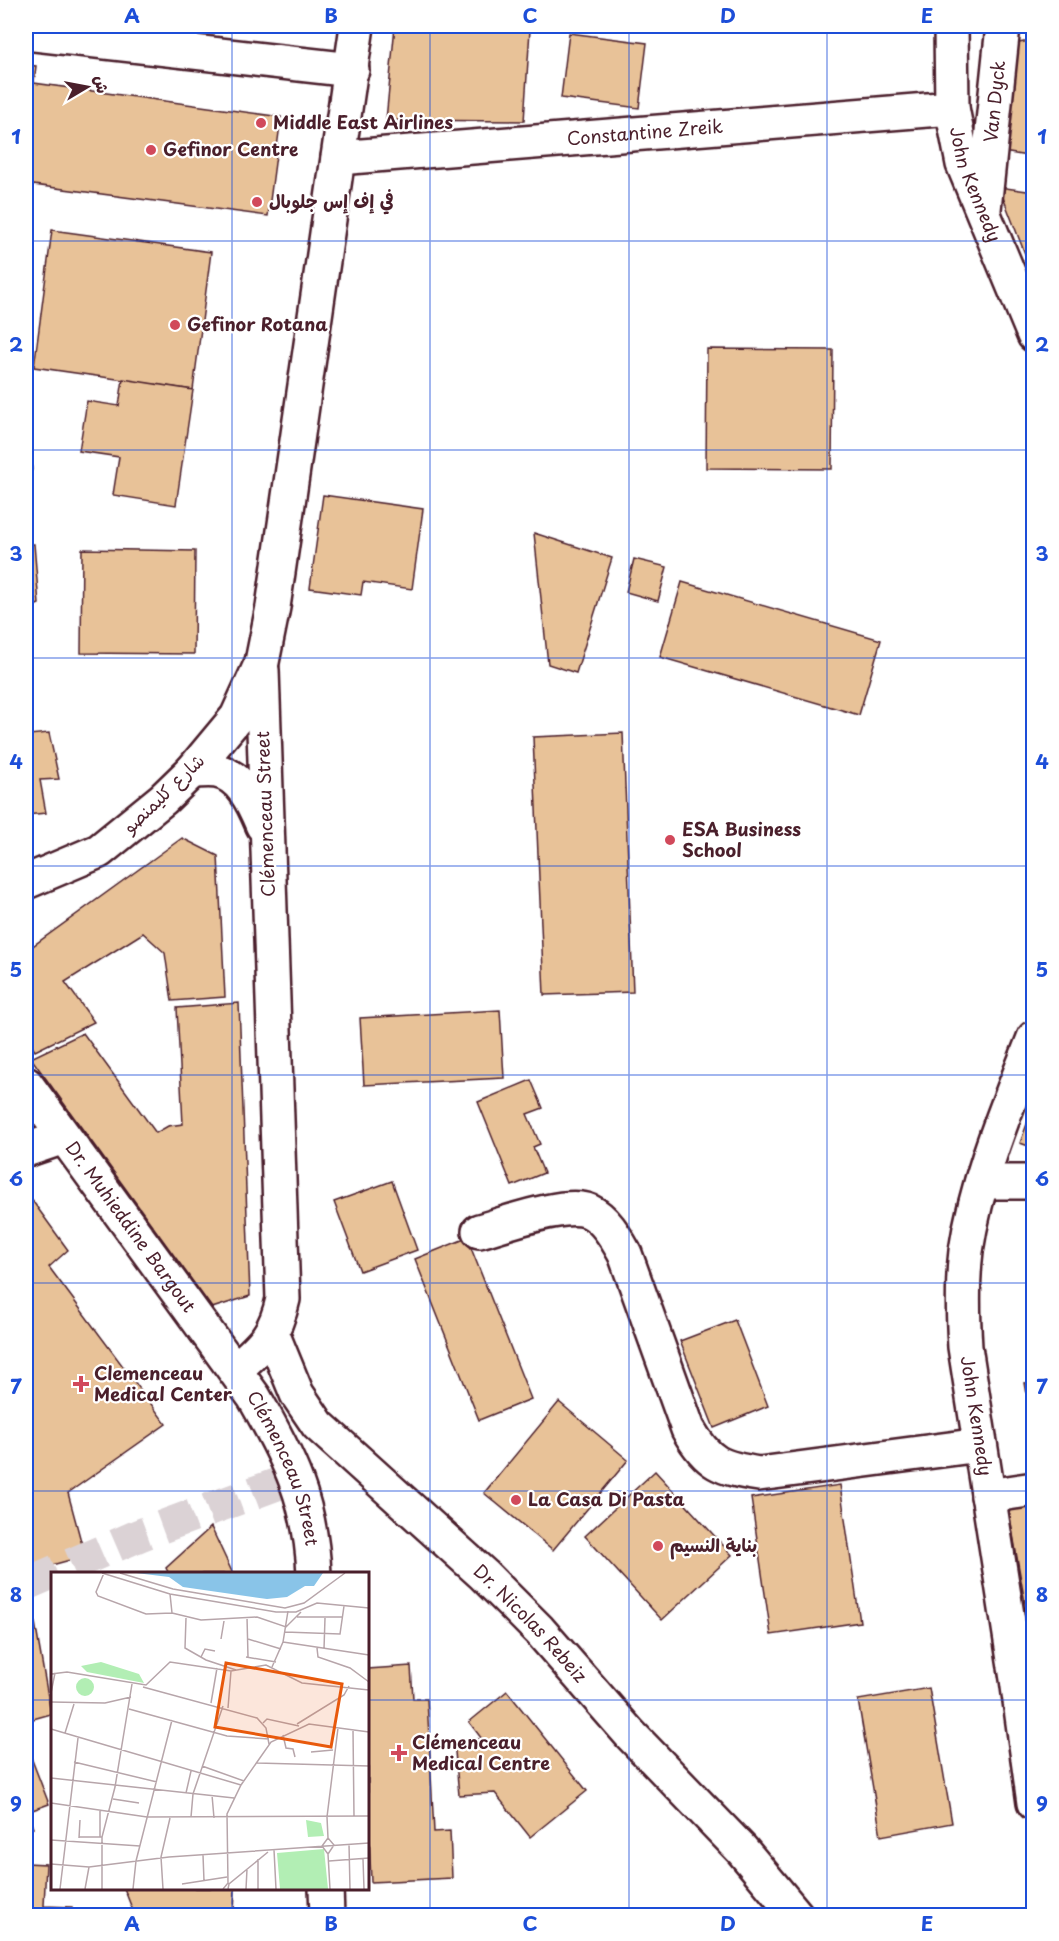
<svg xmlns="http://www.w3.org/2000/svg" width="1059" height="1941" font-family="'Playpen Sans','Playpen Sans Arabic',sans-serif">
<rect width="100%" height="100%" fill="#fff"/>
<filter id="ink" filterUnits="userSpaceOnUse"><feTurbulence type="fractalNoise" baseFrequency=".0167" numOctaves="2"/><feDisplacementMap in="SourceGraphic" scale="12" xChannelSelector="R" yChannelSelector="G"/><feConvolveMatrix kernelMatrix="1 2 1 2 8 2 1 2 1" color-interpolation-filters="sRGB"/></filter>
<g filter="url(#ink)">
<g fill="#e8c298" stroke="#4a1f2b" stroke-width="1.5">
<polygon points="395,26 471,26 530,30 524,121 386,120"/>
<polygon points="569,33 647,43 639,108 561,98"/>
<polygon points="1034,40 1034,157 1003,152 1009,45"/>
<polygon points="26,65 36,66 34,83 281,117 268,216 26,184"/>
<polygon points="999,187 1034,192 1034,277"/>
<polygon points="52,230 211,252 193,390 34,367"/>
<polygon points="707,349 833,350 832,469 706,468"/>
<polygon points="123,379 193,390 176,505 113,495 119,457 79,451 87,401 119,406"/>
<polygon points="26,440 29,440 32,470 26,473"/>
<polygon points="323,495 423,509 412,589 363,582 361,595 310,588"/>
<polygon points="534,533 612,558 576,673 548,664"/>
<polygon points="26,544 34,544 39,604 27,609 32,637 26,638"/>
<polygon points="82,549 195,551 194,654 81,653"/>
<polygon points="634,559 667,567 658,601 626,592"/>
<polygon points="682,582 881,640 859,715 660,657"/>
<polygon points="26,720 29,735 49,733 59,779 40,780 46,813 26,815"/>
<polygon points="623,733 633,992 544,995 533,737"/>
<polygon points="182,838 218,856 225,997 172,1001 165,953 143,933 65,982 94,1022 35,1051 26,1037 26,951"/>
<polygon points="239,1003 250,1296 212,1308 31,1058 83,1033 156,1133 168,1126 183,1124 177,1008"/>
<polygon points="500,1010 504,1078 364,1085 360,1018"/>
<polygon points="531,1080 543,1108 527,1114 540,1144 533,1147 544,1173 512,1186 478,1102"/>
<polygon points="1034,1105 1034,1148 1020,1143"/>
<polygon points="392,1181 417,1250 360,1271 334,1202"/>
<polygon points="26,1192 68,1250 49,1267 166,1424 68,1493 85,1556 26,1572"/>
<polygon points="467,1238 531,1399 479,1420 415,1259"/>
<polygon points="735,1320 768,1406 714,1428 680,1341"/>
<polygon points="1034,1382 1034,1433 1025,1383"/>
<polygon points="559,1402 628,1460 553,1550 484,1493"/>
<polygon points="655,1471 732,1555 662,1620 585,1536"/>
<polygon points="840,1485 860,1622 771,1635 751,1498"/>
<polygon points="1034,1495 1034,1632 1030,1632 1007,1500"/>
<polygon points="211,1527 233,1574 169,1574 166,1568"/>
<polygon points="33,1611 51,1714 26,1721 26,1612"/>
<polygon points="411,1666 413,1699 427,1699 434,1832 450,1831 452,1878 371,1882 368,1807 368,1669"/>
<polygon points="929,1688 952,1823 881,1836 858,1700"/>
<polygon points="507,1691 587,1791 530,1837 495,1793 459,1795 454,1741 482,1739 469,1722"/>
<polygon points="27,1747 49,1804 27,1812 33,1828 26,1831"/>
<polygon points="26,1863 46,1864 44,1906 72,1907 72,1916 26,1916"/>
<polygon points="124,1888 235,1888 234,1916 135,1916"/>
</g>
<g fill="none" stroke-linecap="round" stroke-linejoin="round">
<polyline stroke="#dbd2d5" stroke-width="33" stroke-dasharray="33 16" stroke-linecap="butt" points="26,1584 140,1535 296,1477"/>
<defs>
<g id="minor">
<path id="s1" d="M951 26 952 108 963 164 1034 335"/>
<polyline points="26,33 352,70"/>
<path id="s2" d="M338 158 952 108"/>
<path id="s3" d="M984 209 1003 26"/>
<path d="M192 771C200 771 209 770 216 771 242 775 254 805 263 826"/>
<polyline points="26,882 99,851 163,799 192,771 237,717 262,662 273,607 357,26"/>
<path id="s4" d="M1034 1038C1007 1107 977 1177 966 1251 962 1283 963 1315 965 1347L1017 1679 1034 1803"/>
<path id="s5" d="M26 1084 254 1397C289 1458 311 1501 314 1574"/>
<polyline points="26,1150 64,1137"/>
<polyline points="982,1182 1034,1182"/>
<path d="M479 1231C505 1224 565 1201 589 1211 606 1219 616 1238 625 1254L688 1429C708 1464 721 1468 759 1474L980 1445"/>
<path id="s6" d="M272 1333 297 1394 318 1425 484 1575 539 1630 630 1734 742 1850 797 1916"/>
<path d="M235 1370C262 1346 275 1336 283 1299L262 670"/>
<polyline points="988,1496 1034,1489"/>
<polyline points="326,1888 327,1916"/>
</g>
</defs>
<use href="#minor" stroke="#4a1f2b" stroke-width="38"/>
<use href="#minor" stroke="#fff" stroke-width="33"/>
</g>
</g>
<path fill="none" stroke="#1d4ed8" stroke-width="1.5" stroke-opacity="0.55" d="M232 26V1574M430 26V1916M629 26V1916M827 26V1916M26 241H1034M26 450H1034M26 658H1034M26 866H1034M26 1075H1034M26 1283H1034M26 1491H1034M26 1700H52M368 1700H1034M232 1888V1916"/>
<g fill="#d1495b" stroke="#fff" stroke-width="2">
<circle cx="261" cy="123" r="6"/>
<circle cx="151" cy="150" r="6"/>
<circle cx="257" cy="202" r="6"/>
<circle cx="175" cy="325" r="6"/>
<circle cx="670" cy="840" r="6"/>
<path d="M78 1375h6v6h6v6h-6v6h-6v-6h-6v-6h6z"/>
<circle cx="516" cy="1500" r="6"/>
<circle cx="658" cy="1546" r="6"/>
<path d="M396 1744h6v6h6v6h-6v6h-6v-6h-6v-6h6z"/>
</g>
<g text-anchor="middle" stroke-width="4.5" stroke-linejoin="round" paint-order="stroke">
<g font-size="18" fill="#4a1f2b" stroke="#fff">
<text dy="6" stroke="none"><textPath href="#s3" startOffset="108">Van Dyck</textPath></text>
<text dy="6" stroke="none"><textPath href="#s2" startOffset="308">Constantine Zreik</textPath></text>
<text dy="6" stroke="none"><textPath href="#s1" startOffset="162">John Kennedy</textPath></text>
<text transform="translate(164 794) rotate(-44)" y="6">شارع كليمنصو</text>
<text transform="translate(266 814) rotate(-92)" y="6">Clémenceau Street</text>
<text dy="6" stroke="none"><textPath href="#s5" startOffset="177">Dr. Muhieddine Bargout</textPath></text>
<text dy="6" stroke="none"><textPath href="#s4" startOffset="390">John Kennedy</textPath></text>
<text dy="6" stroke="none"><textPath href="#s5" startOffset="465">Clémenceau Street</textPath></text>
<text dy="6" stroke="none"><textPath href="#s6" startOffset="394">Dr. Nicolas Rebeiz</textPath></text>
</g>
<g font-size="18" font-weight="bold" fill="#4a1f2b" stroke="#fff" text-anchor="start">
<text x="273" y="129">Middle East Airlines</text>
<text x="163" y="156">Gefinor Centre</text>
<text x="269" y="208">في إف إس جلوبال</text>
<text x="187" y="331">Gefinor Rotana</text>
<text x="682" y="836">ESA Business<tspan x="682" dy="21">School</tspan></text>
<text x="94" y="1380">Clemenceau<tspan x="94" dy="21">Medical Center</tspan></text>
<text x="528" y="1506">La Casa Di Pasta</text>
<text x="670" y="1552">بناية النسيم</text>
<text x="412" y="1749">Clémenceau<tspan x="412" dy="21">Medical Centre</tspan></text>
</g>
</g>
<g transform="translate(51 1572)">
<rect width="318" height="318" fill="#fff"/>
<path d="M50 90 88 102 93 111 36 100 30 94Z" fill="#b2eeb4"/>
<path d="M25 115a9 9 0 1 1 18 0a9 9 0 1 1-18 0Z" fill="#b2eeb4"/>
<path d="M255 248 270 251 273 264 257 265ZM273 277 277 317H229L226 281Z" fill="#b2eeb4"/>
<path d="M85 1H272L263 14H254L236 25 216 27 132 15 118 5Z" fill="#89c4e8"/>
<path fill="none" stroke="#b7a5aa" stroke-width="1.5" d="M51 1 119 22 225 40H245L266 31 318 36M53 1 45 20 47 24 95 42 121 41M69 1 122 17 234 36 253 31 294 1M119 22 121 41M121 41 150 48 206 45 235 55 250 40M196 45 197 85M246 45H292M135 46 134 76 155 88 185 98M234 60 289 62 293 34M170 67 173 49M197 67 230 77M232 70 318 83M266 76 267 85 299 96 318 110M273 77 274 46M150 85 154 77 164 79M195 85 225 90M221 95 232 70 237 39M0 102 16 100 95 113 119 90 180 99 215 93 251 111 318 118M92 115 206 146 215 156 218 172M0 121 4 101M0 130 54 131 80 125M160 131 166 96M177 136 180 99M78 137 176 164 218 167M212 151 216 147 248 154M246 152 293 123 298 114M0 157 190 213M302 158 303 244M14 161 23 132M232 163 235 176 242 177 244 185M260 180 282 178M23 190 106 210M206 191 318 194M151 194 193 209M0 206 183 226M135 221 140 199M161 223 163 246M62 227 88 231M0 231 96 245 318 244M49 239V265M140 245 142 222 172 134M28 265H51M28 266 29 248M277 266 271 274 277 282 279 317M0 268 89 274M298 272 299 317M223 278 225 317M277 282 283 273 277 266 276 245 287 156M152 283 153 309M312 287 313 317M278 289 318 286M0 292 38 295 118 285 318 271M131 312 176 305M9 317 27 166M34 317 38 295M51 317V265L64 215 81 112M82 317 85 289 121 148M112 317 110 285 119 246M172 317 177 311 176 242 190 213 220 170 258 152 318 160M177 317 178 312 217 280M195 317 196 297M207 317V287"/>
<path fill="#e8590c" fill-opacity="0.15" stroke="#e8590c" stroke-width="3" d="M175 91 291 112 280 175 164 155Z"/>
<rect width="318" height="318" fill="none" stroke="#4a1f2b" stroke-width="3"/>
</g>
<rect width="1059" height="1941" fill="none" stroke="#fff" stroke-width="66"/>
<g transform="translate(87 87) rotate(80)" stroke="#ffffff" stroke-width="4.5" paint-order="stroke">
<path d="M0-4.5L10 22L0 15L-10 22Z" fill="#4a1f2b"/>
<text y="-9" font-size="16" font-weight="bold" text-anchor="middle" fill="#4a1f2b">ش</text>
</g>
<rect x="33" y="33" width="993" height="1875" fill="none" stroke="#1d4ed8" stroke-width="2"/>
<g font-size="20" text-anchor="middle" font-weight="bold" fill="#1d4ed8">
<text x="132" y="23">A</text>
<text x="331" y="23">B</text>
<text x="530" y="23">C</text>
<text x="728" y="23">D</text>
<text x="927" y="23">E</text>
<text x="16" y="144">1</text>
<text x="1042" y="144">1</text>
<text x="16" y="352">2</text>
<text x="1042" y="352">2</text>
<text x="16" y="561">3</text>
<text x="1042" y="561">3</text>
<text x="16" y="769">4</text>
<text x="1042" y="769">4</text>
<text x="16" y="977">5</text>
<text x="1042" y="977">5</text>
<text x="16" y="1186">6</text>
<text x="1042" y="1186">6</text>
<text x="16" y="1394">7</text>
<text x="1042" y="1394">7</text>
<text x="16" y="1602">8</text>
<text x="1042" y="1602">8</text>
<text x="16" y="1811">9</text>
<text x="1042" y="1811">9</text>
<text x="132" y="1931">A</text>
<text x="331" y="1931">B</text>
<text x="530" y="1931">C</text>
<text x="728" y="1931">D</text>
<text x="927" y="1931">E</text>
</g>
</svg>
